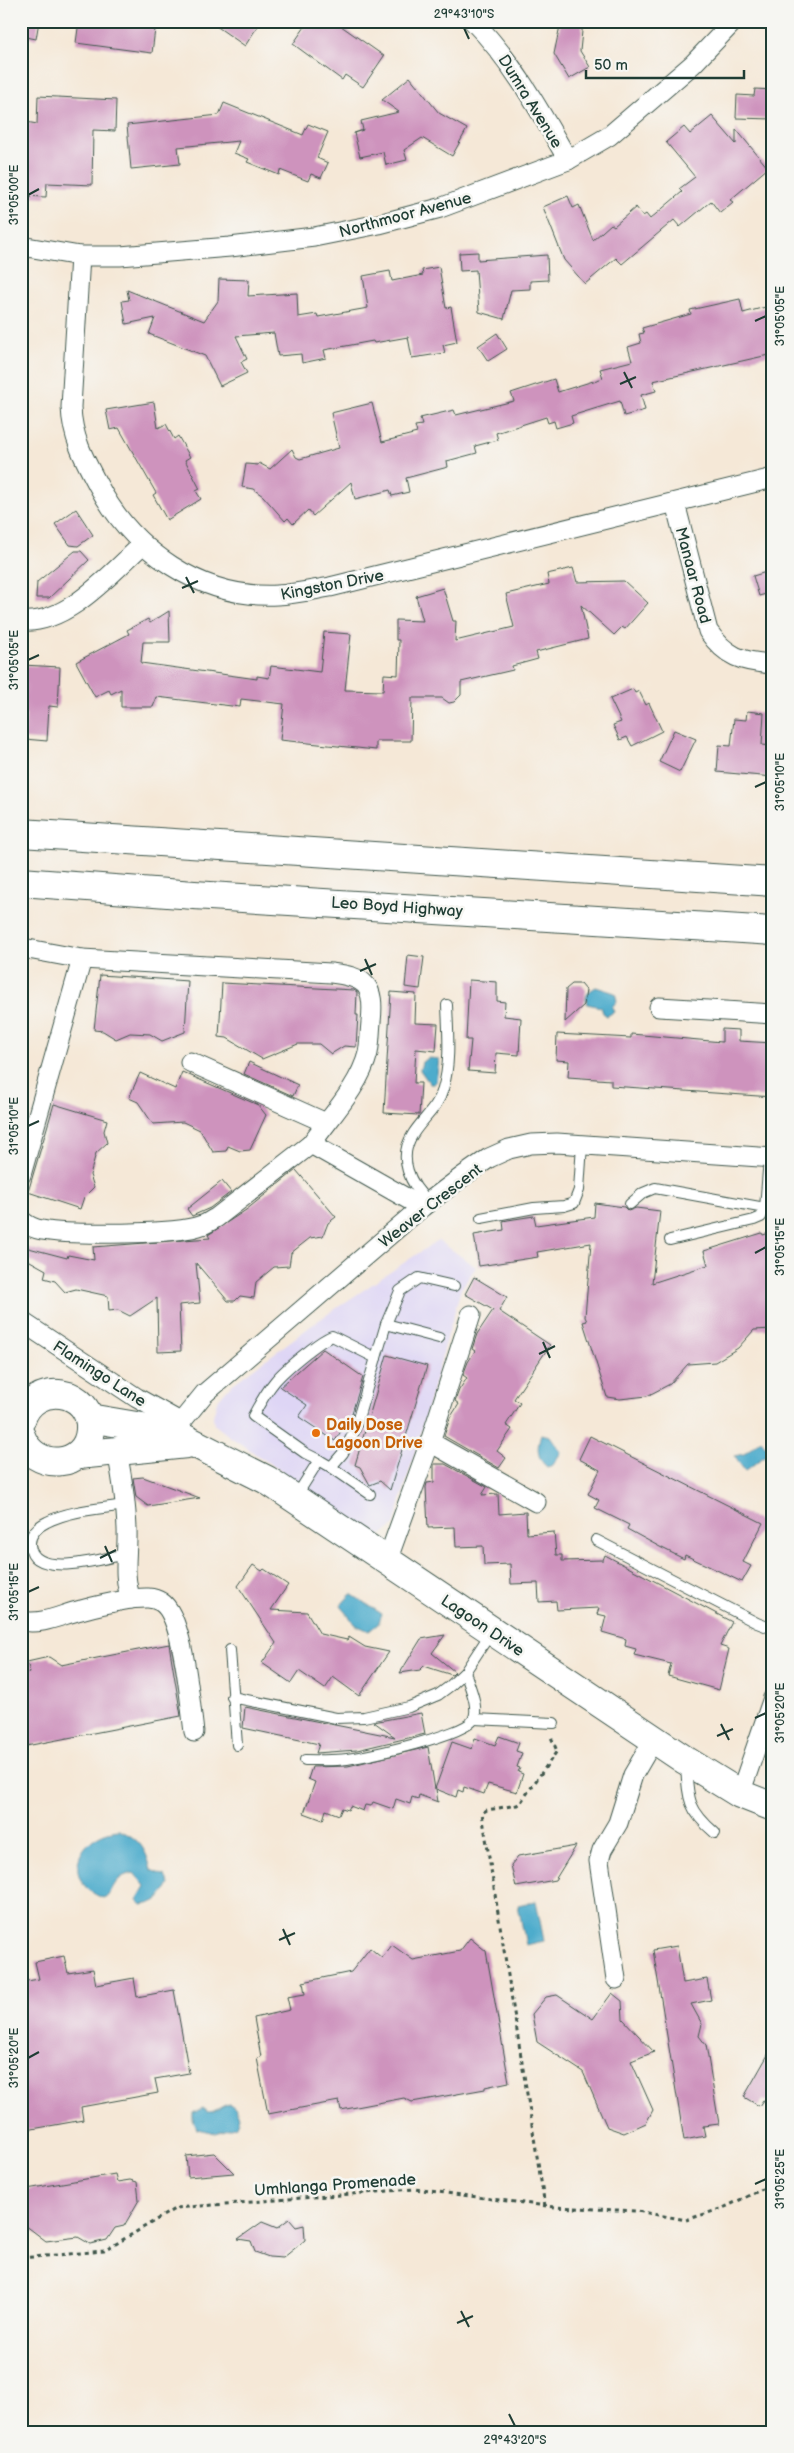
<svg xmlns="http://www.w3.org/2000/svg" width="794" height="2453" font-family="'Balsamiq Sans',sans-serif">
<rect width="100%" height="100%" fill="#f6f6f2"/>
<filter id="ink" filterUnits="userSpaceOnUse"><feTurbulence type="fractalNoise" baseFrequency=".02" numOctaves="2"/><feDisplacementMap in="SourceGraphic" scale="10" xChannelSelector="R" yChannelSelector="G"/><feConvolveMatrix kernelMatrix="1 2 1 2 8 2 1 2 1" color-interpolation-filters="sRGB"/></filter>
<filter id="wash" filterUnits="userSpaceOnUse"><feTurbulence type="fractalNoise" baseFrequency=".0096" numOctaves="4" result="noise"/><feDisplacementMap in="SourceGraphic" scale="20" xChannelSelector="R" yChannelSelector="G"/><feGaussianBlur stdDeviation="1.12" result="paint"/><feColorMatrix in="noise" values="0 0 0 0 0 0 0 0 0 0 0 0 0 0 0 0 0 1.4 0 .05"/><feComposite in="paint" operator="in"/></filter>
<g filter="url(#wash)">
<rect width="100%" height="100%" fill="#f5e8d7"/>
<polygon fill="#ded5f5" points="438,1240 476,1267 461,1289 394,1525 379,1537 229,1436 214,1424 213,1416 217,1401 229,1387 319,1320"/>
<g fill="#4daccc" stroke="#367480">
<path d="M596 987 615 993 617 1001 612 1007 614 1012 607 1016 603 1013 601 1007 587 1004C584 995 589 991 596 987Z"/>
<polygon points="429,1058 439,1059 436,1082 433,1084 430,1084 420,1070 422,1062"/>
<path d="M541 1434 550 1436 561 1452 553 1465 547 1467C536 1458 537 1446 541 1434Z"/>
<polygon points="761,1440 770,1452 745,1471 734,1456 744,1454"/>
<polygon points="351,1594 382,1614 378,1624 369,1631 356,1625 340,1606"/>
<path d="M119 1830C140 1839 146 1849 151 1870L165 1876 169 1884C163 1897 157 1903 142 1905L137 1900 145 1886 134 1873C119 1875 115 1883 109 1895L103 1898C59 1881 78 1833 119 1830Z"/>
<polygon points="536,1901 544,1941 526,1945 518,1905"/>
<path d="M230 2104 235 2108 239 2117 236 2126 216 2133 197 2129 193 2120V2113L203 2108 208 2112C217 2112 221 2105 230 2104Z"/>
</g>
<g id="blocks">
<g fill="#ce93bd">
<polygon points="21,21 39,21 36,39 21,36"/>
<polygon points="79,21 156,21 152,53 76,43"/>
<polygon points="209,21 261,21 245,46"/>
<polygon points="309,21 334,21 384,56 363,87 345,75 342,80 293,44"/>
<polygon points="561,21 583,21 580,51 590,67 569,79 554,54"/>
<polygon points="410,77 439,113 467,129 452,156 422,138 404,150 407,160 386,165 383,152 360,157 354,133 363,130 361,121 399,112 382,100"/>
<polygon points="755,89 773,90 773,119 736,118 737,95 754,96"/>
<polygon points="38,96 116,100 115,131 93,130 92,185 47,183 46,197 21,196 21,121 37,124"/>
<polygon points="224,103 303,135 308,124 328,132 317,158 328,163 321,178 311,174 308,181 280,170 279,175 247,162 249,159 234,153 239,141 178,147 180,164 131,169 127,125 219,115"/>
<polygon points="712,116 736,144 736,129 768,168 730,200 733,202 720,213 711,201 680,227 674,220 622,264 616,258 585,284 564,260 543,207 568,196 573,208 579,205 593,240 611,224 614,226 636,207 643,216 646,214 650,219 682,192 679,189 695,177 666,142 684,127 690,134"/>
<polygon points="478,252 478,260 547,255 548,280 530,281 530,289 511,290 504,319 479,312 476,270 460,271 459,253"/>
<polygon points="439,267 446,308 451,307 457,342 443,345 445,353 412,358 408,337 374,343 373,341 324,350 326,358 302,363 301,354 278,356 274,333 236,336 247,359 241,362 247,373 220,386 205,356 149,334 155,318 126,324 122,301 129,300 127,290 204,321 218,301 219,279 249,280 248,296 297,293 298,317 317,314 318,317 368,308 363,276 390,271 392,281 423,275 422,270"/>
<polygon points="740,299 743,313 773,305 773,354 653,381 656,391 641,395 645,410 624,416 620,401 571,416 573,423 556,428 554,421 548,423 546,417 496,433 498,440 475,446 477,453 447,461 448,467 406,478 409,492 392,496 390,490 355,499 351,482 313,516 308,510 293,524 288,518 285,521 263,496 253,489 242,487 246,464 258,465 259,463 270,469 292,449 296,457 300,459 339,448 331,413 372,403 382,442 417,433 415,426 422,425 420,418 454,410 456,415 514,401 511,393 554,379 558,392 603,378 600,369 632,361 628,347 641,343 639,334 644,333 642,328 691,314 690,310"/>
<polygon points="497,333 507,349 488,361 478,346"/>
<polygon points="154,402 158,428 166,424 174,439 178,436 190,457 185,460 200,489 196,491 201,499 167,520 153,495 156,493 119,428 110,430 106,410"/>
<polygon points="76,509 93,535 78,546 70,545 55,524"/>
<polygon points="75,551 81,551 89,560 49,598 36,598 37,582"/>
<polygon points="573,568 577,582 624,581 648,603 625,629 622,627 614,635 581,605 588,639 536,652 538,659 512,666 513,670 461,682 461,695 454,702 449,703 442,698 412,698 411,741 376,741 376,750 280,740 284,704 241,699 240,707 157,697 153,707 121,707 121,689 111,694 109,690 95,697 76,662 129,634 127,630 148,619 150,623 169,611 170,642 143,642 141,663 257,679 257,676 269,678 271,666 320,672 324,632 351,634 345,690 383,691 384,674 398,675 399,640 396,640 396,620 423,621 416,596 443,588 453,621 456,621 455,641 514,627 506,594 549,584 547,574"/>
<polygon points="773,570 773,592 759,596 753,576"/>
<polygon points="22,665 60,667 58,707 49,706 47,741 24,739 26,714 21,714"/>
<polygon points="633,689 635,693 639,691 646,705 649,703 662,731 632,746 627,737 620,740 613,725 621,722 610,699"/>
<polygon points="747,711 764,713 762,745 773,746 773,777 717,772 719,745 731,746 734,719 746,720"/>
<polygon points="674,730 696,739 680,772 659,762"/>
<polygon points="408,955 424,957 420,989 405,987"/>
<polygon points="100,975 188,981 185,1032 162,1041 150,1034 130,1033 116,1039 103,1031 94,1030"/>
<polygon points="469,980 497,982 497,1001 505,1002 504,1016 521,1018 519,1055 496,1053 495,1073 468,1071 471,1040 466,1040"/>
<polygon points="222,983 354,990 357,992 356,1015 358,1015 356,1047 344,1046 331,1054 319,1044 298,1044 262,1059 227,1038 219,1037"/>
<polygon points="572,984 581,984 586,990 584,1005 565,1022 566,989"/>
<polygon points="391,992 416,994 415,1023 438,1024 436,1051 416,1049 414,1083 421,1083 419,1115 384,1113"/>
<polygon points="722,1029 739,1030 739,1041 773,1043 773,1097 611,1086 611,1080 568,1077 569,1061 556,1060 557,1034 631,1038 631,1034 722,1042"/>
<polygon points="249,1062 298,1085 293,1096 244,1074"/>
<polygon points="182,1072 258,1105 266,1115 250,1150 240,1151 228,1146 226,1151 213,1152 200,1130 183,1122 153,1124 138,1102 129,1098 140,1073 175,1089"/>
<polygon points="54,1104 107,1120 104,1131 107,1143 96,1153 90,1175 94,1187 84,1197 80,1209 28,1192"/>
<polygon points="296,1170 336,1217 328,1223 323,1236 310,1238 291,1253 289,1266 274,1267 256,1282 254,1298 240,1296 235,1301 228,1301 196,1263 200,1303 179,1305 181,1351 158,1352 157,1298 130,1316 118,1310 109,1311 108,1296 76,1289 65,1292 55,1281 44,1278 46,1270 21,1256 21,1246 67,1258 68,1255 94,1260 93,1247 210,1238 208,1235 246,1210"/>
<polygon points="222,1181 231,1192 210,1208 192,1216 187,1209"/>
<polygon points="595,1203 624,1207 628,1211 636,1208 660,1211 652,1283 708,1265 704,1251 762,1233 763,1235 773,1232 773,1329 754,1330 738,1348 715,1362 688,1364 670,1384 647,1396 620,1399 607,1397 583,1322 587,1321 585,1317 591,1243 537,1252 538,1257 479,1266 474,1235 504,1230 503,1221 508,1220 534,1216 536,1225 594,1217"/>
<polygon points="474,1277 507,1297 499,1311 550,1345 514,1399 520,1403 506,1425 512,1429 497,1451 506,1458 499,1468 444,1436 450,1418 459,1404 455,1401 459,1390 467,1378 463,1375 468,1362 475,1351 472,1349 477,1334 493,1310 465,1294"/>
<polygon points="323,1349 363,1377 352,1413 335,1441 299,1417 307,1405 280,1387"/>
<polygon points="387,1355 427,1366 390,1490 380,1481 370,1485 360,1467 355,1465"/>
<polygon points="590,1436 763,1523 743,1562 751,1566 742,1582 685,1555 684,1559 660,1547 627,1529 629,1525 595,1508 599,1500 588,1494 600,1470 579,1459"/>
<polygon points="434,1464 445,1464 487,1487 482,1495 498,1494 499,1514 526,1512 527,1534 554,1532 556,1555 562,1555 562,1561 603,1560 605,1555 732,1622 720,1646 729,1649 719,1690 668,1676 671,1664 634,1655 636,1649 625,1646 626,1639 602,1632 606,1616 597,1614 599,1608 557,1610 556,1601 539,1602 538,1583 511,1584 510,1564 484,1565 483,1546 456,1547 455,1527 428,1528 426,1487 427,1483 434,1482"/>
<polygon points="143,1477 200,1498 148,1506 136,1497 133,1478"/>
<polygon points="253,1565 262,1571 264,1569 288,1585 271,1610 307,1612 320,1634 347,1640 349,1637 365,1647 389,1652 359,1696 333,1677 325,1689 299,1671 291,1683 262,1663 276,1643 238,1586"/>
<polygon points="445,1635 432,1653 455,1672 452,1675 424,1666 420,1670 400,1673 421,1639"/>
<polygon points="169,1644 181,1716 21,1747 21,1674 30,1672 27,1662 49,1657 61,1665"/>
<polygon points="245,1707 395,1737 374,1722 421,1713 425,1734 357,1750 316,1753 319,1744 243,1728"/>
<polygon points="499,1736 519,1743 516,1751 522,1753 517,1767 520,1768 518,1772 523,1774 517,1792 488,1784 484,1794 464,1787 463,1792 458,1790 456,1797 436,1789 438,1802 419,1795 418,1799 412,1797 410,1804 396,1799 393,1809 373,1802 371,1806 365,1805 363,1811 350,1806 348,1810 342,1808 339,1815 326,1810 323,1820 304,1813 315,1782 308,1779 312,1767 348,1766 428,1747 435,1789 452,1742 472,1749 475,1738 495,1745"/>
<polygon points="576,1846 555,1880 516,1887 511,1865 518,1856"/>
<polygon points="470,1938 486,1951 509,2082 485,2087 485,2089 412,2102 404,2098 341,2110 339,2101 268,2114 257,2058 261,2057 254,2018 290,2010 287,1997 305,1994 303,1982 351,1972 370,1948 382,1958 392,1945 413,1960 460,1951"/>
<polygon points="677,1946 683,1983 707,1979 711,2000 691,2004 702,2024 699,2036 706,2045 719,2124 703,2126 705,2136 684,2140 653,1950"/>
<polygon points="64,1956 68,1973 93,1969 96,1985 134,1978 137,1997 174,1990 189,2073 155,2079 158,2093 81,2107 83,2120 21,2131 21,1982 39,1979 35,1962"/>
<polygon points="612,1993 622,2001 623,2019 654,2052 631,2061 653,2110 646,2123 624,2133 607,2127 583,2072 537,2042 532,2014 546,1997 557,1995 593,2019"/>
<polygon points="773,2046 773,2106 763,2100 759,2106 744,2097"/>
<polygon points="214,2153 234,2173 188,2177 186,2156"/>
<polygon points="115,2174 117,2182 130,2180 137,2182 139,2200 124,2226 115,2228 107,2240 90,2244 78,2237 46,2241 21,2222 21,2190"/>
<polygon points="289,2219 296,2227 304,2225 305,2240 283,2258 269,2257 255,2252 251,2241 238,2239 262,2222 277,2228"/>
</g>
</g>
</g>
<g filter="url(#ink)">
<use href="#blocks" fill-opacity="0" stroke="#3f574c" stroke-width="1"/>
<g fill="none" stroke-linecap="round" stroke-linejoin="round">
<defs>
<g id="lane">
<polyline points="769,1158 765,1208 773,1209"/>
<path d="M429 1202C410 1185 397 1158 413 1134 423 1118 438 1108 443 1089 451 1062 448 1033 447 1005"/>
<polyline points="630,1204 643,1193 655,1188 765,1208 761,1217 754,1220 670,1240"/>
<polyline points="481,1218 534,1208 564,1206 574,1203 579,1190 582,1145"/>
<polyline points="386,1324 439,1338"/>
<polyline points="319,1460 331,1467 343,1453 354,1432 386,1324 400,1291 419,1278 454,1286"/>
<polyline points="331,1467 370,1494"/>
<path d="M295 1498 319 1460 305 1453 253 1416C270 1384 277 1376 306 1353 314 1347 322 1340 332 1336L376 1358"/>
<path d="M125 1505C100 1509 70 1510 47 1522 38 1526 29 1535 30 1545 33 1580 104 1558 126 1554"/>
<polyline points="596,1540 757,1623 773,1629"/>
<polyline points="230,1650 237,1745"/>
<polyline points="232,1697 336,1718 364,1717 409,1707 438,1695 450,1686 465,1672 492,1631"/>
<polyline points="474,1719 554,1723"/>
<path d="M305 1760C319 1760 333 1761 347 1759 368 1756 465 1735 473 1720 480 1708 469 1685 465 1672"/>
<path d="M686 1763C688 1798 687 1809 715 1833"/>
</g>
<g id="street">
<path d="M473 21C513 62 540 111 568 160"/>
<polyline points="21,246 80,256 120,256 230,247 314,237 379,224 440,208 568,160 609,136 693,64 734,21"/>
<path d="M80 256 71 407C72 437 84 459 98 485 132 550 201 599 277 595 295 594 312 590 330 587L773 478"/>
<path d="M675 503 708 631C726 657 742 662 773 664"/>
<path d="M21 621C67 625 110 574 142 545"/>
<path d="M28 949 82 959 331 973C366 977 375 985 371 1022 370 1032 370 1043 368 1053 360 1086 330 1117 311 1144"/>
<polyline points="659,1007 773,1014"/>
<polyline points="190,1062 326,1123"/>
<polyline points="21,1175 82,959"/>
<path d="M21 1220C27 1225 34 1229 42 1230 69 1235 178 1235 202 1225 207 1224 211 1220 216 1218L311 1144 422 1207"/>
<polyline points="21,1321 137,1398 180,1422"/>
<polyline points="165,1442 204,1394 422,1207 463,1176 489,1158 509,1149 531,1144 557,1143 773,1158"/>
<polyline points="430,1442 536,1502"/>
<polyline points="387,1561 430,1442 471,1315"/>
<path d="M131 1599C141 1598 152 1596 161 1602 184 1616 190 1704 194 1732"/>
<path d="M21 1621C44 1625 60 1615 81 1610 98 1605 114 1602 131 1599 122 1575 128 1553 127 1529 126 1503 122 1477 117 1451"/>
<polyline points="740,1794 773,1698"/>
<polyline points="616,1979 599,1861 602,1850 618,1823 633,1775 654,1739"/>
</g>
<g id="secondary">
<polyline points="89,1418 172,1432 267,1480 685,1760 740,1794 773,1807"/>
<path d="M21 1420C34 1379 93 1389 90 1430 87 1470 33 1472 21 1436"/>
<polyline points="78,1455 187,1444"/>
</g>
<g id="highway">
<polyline points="21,833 773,882"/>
<polyline points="21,882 194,895 773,931"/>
</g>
</defs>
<use href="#lane" stroke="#3f574c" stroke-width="12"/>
<use href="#street" stroke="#3f574c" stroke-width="21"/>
<use href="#secondary" stroke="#3f574c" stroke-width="30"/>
<use href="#highway" stroke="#3f574c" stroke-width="30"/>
<g stroke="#3f574c" stroke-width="3" stroke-dasharray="4 4" stroke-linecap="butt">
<polyline points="545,2206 482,1813 487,1810 517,1805 521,1802 557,1751 551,1737"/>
<polyline points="21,2258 104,2251 176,2208 414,2189 555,2207 637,2211 686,2220 723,2208 773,2184"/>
</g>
<use href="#lane" stroke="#fff" stroke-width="10"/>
<use href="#street" stroke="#fff" stroke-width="19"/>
<use href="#secondary" stroke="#fff" stroke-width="28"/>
<use href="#highway" stroke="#fff" stroke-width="28"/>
</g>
</g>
<path fill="none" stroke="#1f3d34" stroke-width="2" d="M464 28 469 39M28 195 39 189M755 321 766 316M624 372 632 388M620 384 636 377M186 577 194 593M182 588 198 581M28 660 39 655M755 787 766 782M365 959 372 975M360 971 376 964M28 1126 39 1121M755 1253 766 1247M543 1342 550 1358M539 1354 555 1346M105 1546 112 1562M100 1558 116 1550M28 1592 39 1587M755 1718 766 1713M721 1724 729 1740M717 1736 733 1729M283 1929 290 1945M279 1940 295 1933M28 2058 39 2052M755 2184 766 2179M461 2311 469 2327M457 2323 473 2316M509 2414 515 2426"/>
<circle fill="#e8710a" stroke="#f6f6f2" stroke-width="2" cx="316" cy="1433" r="5"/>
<g text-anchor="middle" stroke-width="5" stroke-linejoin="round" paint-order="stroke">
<g font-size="16" fill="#1f3d34" stroke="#f6f6f2">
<text transform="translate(531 101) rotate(58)" y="6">Dumra Avenue</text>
<text transform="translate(405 214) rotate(-15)" y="6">Northmoor Avenue</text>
<text transform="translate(694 575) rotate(75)" y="6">Manaar Road</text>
<text transform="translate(332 584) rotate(-11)" y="6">Kingston Drive</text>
<text transform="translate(397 906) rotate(4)" y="6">Leo Boyd Highway</text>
<text transform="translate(430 1205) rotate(-38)" y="6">Weaver Crescent</text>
<text transform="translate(100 1373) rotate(33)" y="6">Flamingo Lane</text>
<text transform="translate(483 1625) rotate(34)" y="6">Lagoon Drive</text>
<text transform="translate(335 2184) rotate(-4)" y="6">Umhlanga Promenade</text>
</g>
<g font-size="16" font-weight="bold" fill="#c56008" stroke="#f6f6f2" text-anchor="start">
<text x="326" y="1430">Daily Dose<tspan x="326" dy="18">Lagoon Drive</tspan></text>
</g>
</g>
<rect width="794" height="2453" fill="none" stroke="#f6f6f2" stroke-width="55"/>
<path d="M586 70v8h158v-8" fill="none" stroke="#1f3d34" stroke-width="2.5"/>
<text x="594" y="70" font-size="15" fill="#1f3d34" stroke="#f6f6f2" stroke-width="4" paint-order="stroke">50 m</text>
<rect x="28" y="28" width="738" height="2398" fill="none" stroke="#1f3d34" stroke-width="2"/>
<g font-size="12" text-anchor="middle" fill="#1f3d34">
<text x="464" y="18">29°43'10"S</text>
<text transform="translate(14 195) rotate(-90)" y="4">31°05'00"E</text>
<text transform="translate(780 316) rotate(-90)" y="4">31°05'05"E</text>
<text transform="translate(14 660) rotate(-90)" y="4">31°05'05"E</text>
<text transform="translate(780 782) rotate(-90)" y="4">31°05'10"E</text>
<text transform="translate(14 1126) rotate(-90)" y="4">31°05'10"E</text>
<text transform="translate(780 1247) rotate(-90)" y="4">31°05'15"E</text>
<text transform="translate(14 1592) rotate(-90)" y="4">31°05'15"E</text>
<text transform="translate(780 1713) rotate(-90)" y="4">31°05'20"E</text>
<text transform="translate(14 2058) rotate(-90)" y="4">31°05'20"E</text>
<text transform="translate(780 2179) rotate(-90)" y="4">31°05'25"E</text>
<text x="515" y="2444">29°43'20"S</text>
</g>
</svg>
